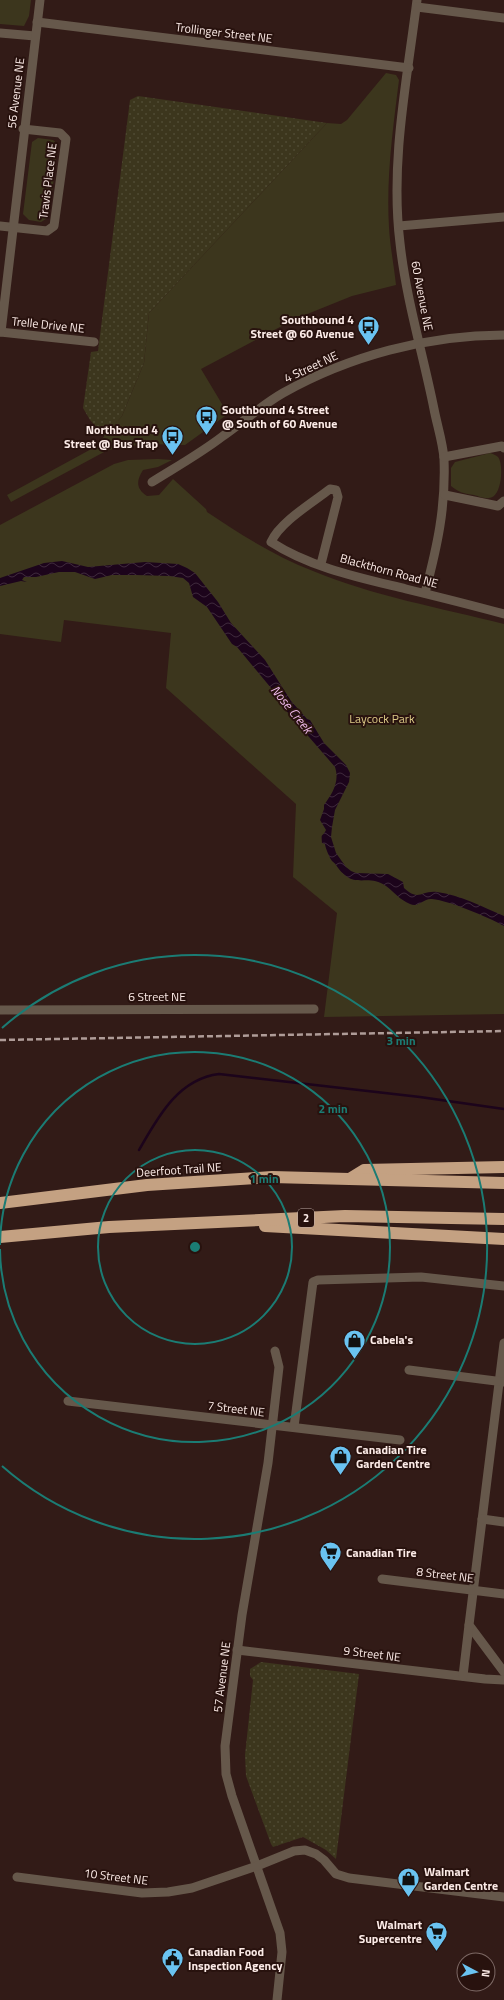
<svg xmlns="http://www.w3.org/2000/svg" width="504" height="2000" font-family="'Titillium Web',sans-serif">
<defs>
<pattern id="grass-dots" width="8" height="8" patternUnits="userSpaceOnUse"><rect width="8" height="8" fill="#3c361d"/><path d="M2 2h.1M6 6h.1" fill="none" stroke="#4f4a33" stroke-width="1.8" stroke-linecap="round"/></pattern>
<pattern id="water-waves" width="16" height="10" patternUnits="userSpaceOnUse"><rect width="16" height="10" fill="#1c041b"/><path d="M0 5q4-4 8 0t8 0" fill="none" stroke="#3e293c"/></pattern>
</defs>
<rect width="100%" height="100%" fill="#321b17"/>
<g fill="url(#grass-dots)">
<polygon points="138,96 327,123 149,313 144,363 122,416 105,437 90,420 83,408 91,352 98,351 130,100"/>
<polygon points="261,1662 359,1674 336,1859 326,1850 303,1837 273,1847 271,1844 246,1776 245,1755 253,1680 250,1676 250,1669"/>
</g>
<g fill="#3c361d">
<polygon points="0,0 31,0 29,16 24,26 0,24"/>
<path d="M386 73 396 75 399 80C393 128 386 178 389 227 390 246 394 266 396 285L352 296 295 319 201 369 228 414 185 445 148 444 120 447 106 451 11 502 7 495 95 447 122 416 144 363 149 313 327 123 341 124 347 120Z"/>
<polygon points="38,138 53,140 58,144 49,217 41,222 29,220 23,214 32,142"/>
<path d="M490 453C493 454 496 455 498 457 504 464 502 498 489 498 485 499 478 496 474 495 465 494 458 492 451 486V468L455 462Z"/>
<path d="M158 459 172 460 158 467 143 470C136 481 136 489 147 496L159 495 173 479 206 509 207 512C241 535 275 556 313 571 373 596 441 608 504 624V1014L324 1017 337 913 293 877 296 804 166 688 171 633 64 620 61 642 0 634V525L114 464 128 460Z"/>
</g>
<path fill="url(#water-waves)" d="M62 561 88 567 145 562 178 564 187 568 195 573 218 602 231 623 265 660 291 701 307 719 310 720 324 743 346 765 350 773 349 782 335 810 332 827 331 837 336 853 346 867 351 871 356 873 388 874 403 882 404 888C419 902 421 890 437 892 460 895 483 907 504 916V926C488 917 450 901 432 899 423 898 419 908 410 904 400 900 394 892 386 886 366 872 354 892 336 865 335 863 333 862 332 861 330 859 325 847 325 844L322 843C321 832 322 838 326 830L320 820 324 809V805C332 794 340 782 335 767L283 707 276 694 237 647 232 644 207 607 193 597 189 583 183 578 169 576 135 575H112L95 579 75 572H59L36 577H24L22 580 27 582 21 581 0 586V578L44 563Z"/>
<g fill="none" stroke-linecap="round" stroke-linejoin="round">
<path stroke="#1c041b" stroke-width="2.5" d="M139 1150C158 1117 178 1079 219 1074L420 1097 504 1109"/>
<g stroke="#66584b" stroke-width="9">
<path d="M417 0C407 80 390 163 400 243 406 299 423 354 434 409 437 425 443 443 444 459 446 508 437 547 425 593"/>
<polyline points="417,7 504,18"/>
<polyline points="37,22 409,68"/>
<polyline points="0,33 35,36"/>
<polyline points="0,226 47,231 54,226 66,139 60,133 23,129"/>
<polyline points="399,226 504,217"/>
<polyline points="0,332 94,342"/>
<polyline points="1,332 40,0"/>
<polyline points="444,457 502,446 504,448"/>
<path d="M152 482C176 467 201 453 223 436 243 422 262 405 283 393 349 356 427 335 504 335"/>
<polyline points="445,495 498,506 504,501"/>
<path d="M321 564 338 497 336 490 330 489C312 503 280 522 271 542 311 568 361 578 406 589 439 597 471 605 504 614"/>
<polyline points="0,1010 314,1009"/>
<polyline points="504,1343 469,1625 504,1672"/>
<polyline points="275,1351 279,1367 268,1463 242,1615 225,1746 226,1774 232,1796 280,1933 282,1952 277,2000"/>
<polyline points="409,1370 504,1382"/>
<polyline points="68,1401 400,1440"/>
<polyline points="294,1427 313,1282 318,1280 421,1277 504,1286"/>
<polyline points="482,1519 504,1522"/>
<polyline points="382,1579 504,1594"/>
<polyline points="237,1650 485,1679 504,1680"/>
<polyline points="463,1676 469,1625"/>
<polyline points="17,1877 142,1893 168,1892 192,1888 257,1866 294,1851 305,1850 316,1854 324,1860 336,1874 349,1878 504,1897"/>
</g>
<g stroke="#c4a182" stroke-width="12">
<polyline points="351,1178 364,1170 504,1167"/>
<polyline points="0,1203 147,1185 272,1177 504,1183"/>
<polyline points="265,1226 504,1239"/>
<polyline points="0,1237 109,1227 345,1216 504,1219"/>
</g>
<polyline stroke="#af9c98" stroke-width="2.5" stroke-dasharray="6 3" stroke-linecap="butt" points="0,1040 504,1031"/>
</g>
<g fill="none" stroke="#1b7c74" stroke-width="2">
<circle cx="195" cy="1247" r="97"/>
<path d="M0 1245A195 195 0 1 1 0 1249"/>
<path d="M2 1028A292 292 0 1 1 2 1466"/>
</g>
<defs>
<symbol id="bus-pin" viewBox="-11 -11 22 30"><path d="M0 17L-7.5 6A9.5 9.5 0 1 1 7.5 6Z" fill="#6ac3f1" stroke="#28120e"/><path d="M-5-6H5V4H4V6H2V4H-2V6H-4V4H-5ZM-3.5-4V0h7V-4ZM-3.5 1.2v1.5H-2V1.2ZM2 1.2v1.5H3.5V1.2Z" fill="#111"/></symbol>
<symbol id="shop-pin" viewBox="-11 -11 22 30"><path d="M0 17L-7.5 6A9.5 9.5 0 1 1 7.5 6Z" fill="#6ac3f1" stroke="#28120e"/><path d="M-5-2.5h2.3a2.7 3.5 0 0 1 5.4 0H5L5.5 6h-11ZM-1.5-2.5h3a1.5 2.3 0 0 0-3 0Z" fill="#111"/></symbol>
<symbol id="supermarket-pin" viewBox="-11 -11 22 30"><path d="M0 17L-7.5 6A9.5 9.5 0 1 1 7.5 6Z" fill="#6ac3f1" stroke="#28120e"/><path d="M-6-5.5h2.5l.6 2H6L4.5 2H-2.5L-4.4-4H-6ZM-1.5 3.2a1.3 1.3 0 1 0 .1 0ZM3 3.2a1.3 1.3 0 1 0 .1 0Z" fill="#111"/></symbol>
<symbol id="civic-pin" viewBox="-11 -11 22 30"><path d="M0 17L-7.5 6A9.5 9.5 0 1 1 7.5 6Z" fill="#6ac3f1" stroke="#28120e"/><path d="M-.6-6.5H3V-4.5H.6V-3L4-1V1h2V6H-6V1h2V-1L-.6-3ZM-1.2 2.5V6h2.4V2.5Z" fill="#111"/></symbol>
</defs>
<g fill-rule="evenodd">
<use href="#bus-pin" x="356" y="314" width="25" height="34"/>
<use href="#bus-pin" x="194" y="404" width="25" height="34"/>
<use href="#bus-pin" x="160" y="424" width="25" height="34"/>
<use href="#shop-pin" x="342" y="1328" width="25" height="34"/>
<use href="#shop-pin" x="328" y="1444" width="25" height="34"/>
<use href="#supermarket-pin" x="318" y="1540" width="25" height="34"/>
<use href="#shop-pin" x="396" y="1866" width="25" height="34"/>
<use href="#supermarket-pin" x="424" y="1920" width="25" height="34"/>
<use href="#civic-pin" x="160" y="1946" width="25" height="34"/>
</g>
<g text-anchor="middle" stroke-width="4" stroke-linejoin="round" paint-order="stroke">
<rect fill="#28120e" stroke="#bcaaa6" stroke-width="1" x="298" y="1209" width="16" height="18" rx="3"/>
<g font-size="11" font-weight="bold" fill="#fcebe7">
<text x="306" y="1222">2</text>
</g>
<g font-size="12" fill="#fcebe7" stroke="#28120e">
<text transform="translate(224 33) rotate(7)" y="4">Trollinger Street NE</text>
<text transform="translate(16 93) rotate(-83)" y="4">56 Avenue NE</text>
<text transform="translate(48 181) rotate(-83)" y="4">Travis Place NE</text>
<text transform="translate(422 296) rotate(79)" y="4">60 Avenue NE</text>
<text transform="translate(48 325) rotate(6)" y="4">Trelle Drive NE</text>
<text transform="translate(311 367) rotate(-25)" y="4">4 Street NE</text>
<text transform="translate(389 571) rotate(15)" y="4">Blackthorn Road NE</text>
<text x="157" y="1001">6 Street NE</text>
<text transform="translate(179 1170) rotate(-4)" y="4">Deerfoot Trail NE</text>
<text transform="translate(236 1409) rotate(7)" y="4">7 Street NE</text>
<text transform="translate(445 1575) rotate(7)" y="4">8 Street NE</text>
<text transform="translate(372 1654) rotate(7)" y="4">9 Street NE</text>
<text transform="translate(222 1677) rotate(-83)" y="4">57 Avenue NE</text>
<text transform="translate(116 1877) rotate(7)" y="4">10 Street NE</text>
</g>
<g font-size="12" font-weight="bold" fill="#fcebe7" stroke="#28120e" text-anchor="start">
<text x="354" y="324" text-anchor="end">Southbound 4<tspan x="354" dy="14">Street @ 60 Avenue</tspan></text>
<text x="222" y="414">Southbound 4 Street<tspan x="222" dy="14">@ South of 60 Avenue</tspan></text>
<text x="158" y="434" text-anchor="end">Northbound 4<tspan x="158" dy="14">Street @ Bus Trap</tspan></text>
<text x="370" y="1344">Cabela's</text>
<text x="356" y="1454">Canadian Tire<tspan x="356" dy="14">Garden Centre</tspan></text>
<text x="346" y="1557">Canadian Tire</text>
<text x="424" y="1876">Walmart<tspan x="424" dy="14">Garden Centre</tspan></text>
<text x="422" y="1929" text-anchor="end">Walmart<tspan x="422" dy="14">Supercentre</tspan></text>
<text x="188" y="1956">Canadian Food<tspan x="188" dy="14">Inspection Agency</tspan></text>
</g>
<g font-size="12" fill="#dcca87" stroke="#28120e">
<text x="382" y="723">Laycock Park</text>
</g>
<g font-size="13" font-style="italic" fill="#ecb7e8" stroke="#28120e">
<text transform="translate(292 709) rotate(51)" y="5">Nose Creek</text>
</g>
</g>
<circle cx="195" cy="1247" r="6" fill="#1b7c74" stroke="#28120e" stroke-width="2"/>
<g font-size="12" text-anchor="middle" font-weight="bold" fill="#1b7c74" stroke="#28120e" stroke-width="4" stroke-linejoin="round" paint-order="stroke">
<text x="401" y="1045">3 min</text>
<text x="333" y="1113">2 min</text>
<text x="264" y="1183">1 min</text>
</g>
<g transform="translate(476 1972) rotate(97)"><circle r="19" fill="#28120e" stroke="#7d6965"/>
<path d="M0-3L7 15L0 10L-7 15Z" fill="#6ac3f1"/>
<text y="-6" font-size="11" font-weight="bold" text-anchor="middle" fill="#fcebe7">N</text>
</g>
</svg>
